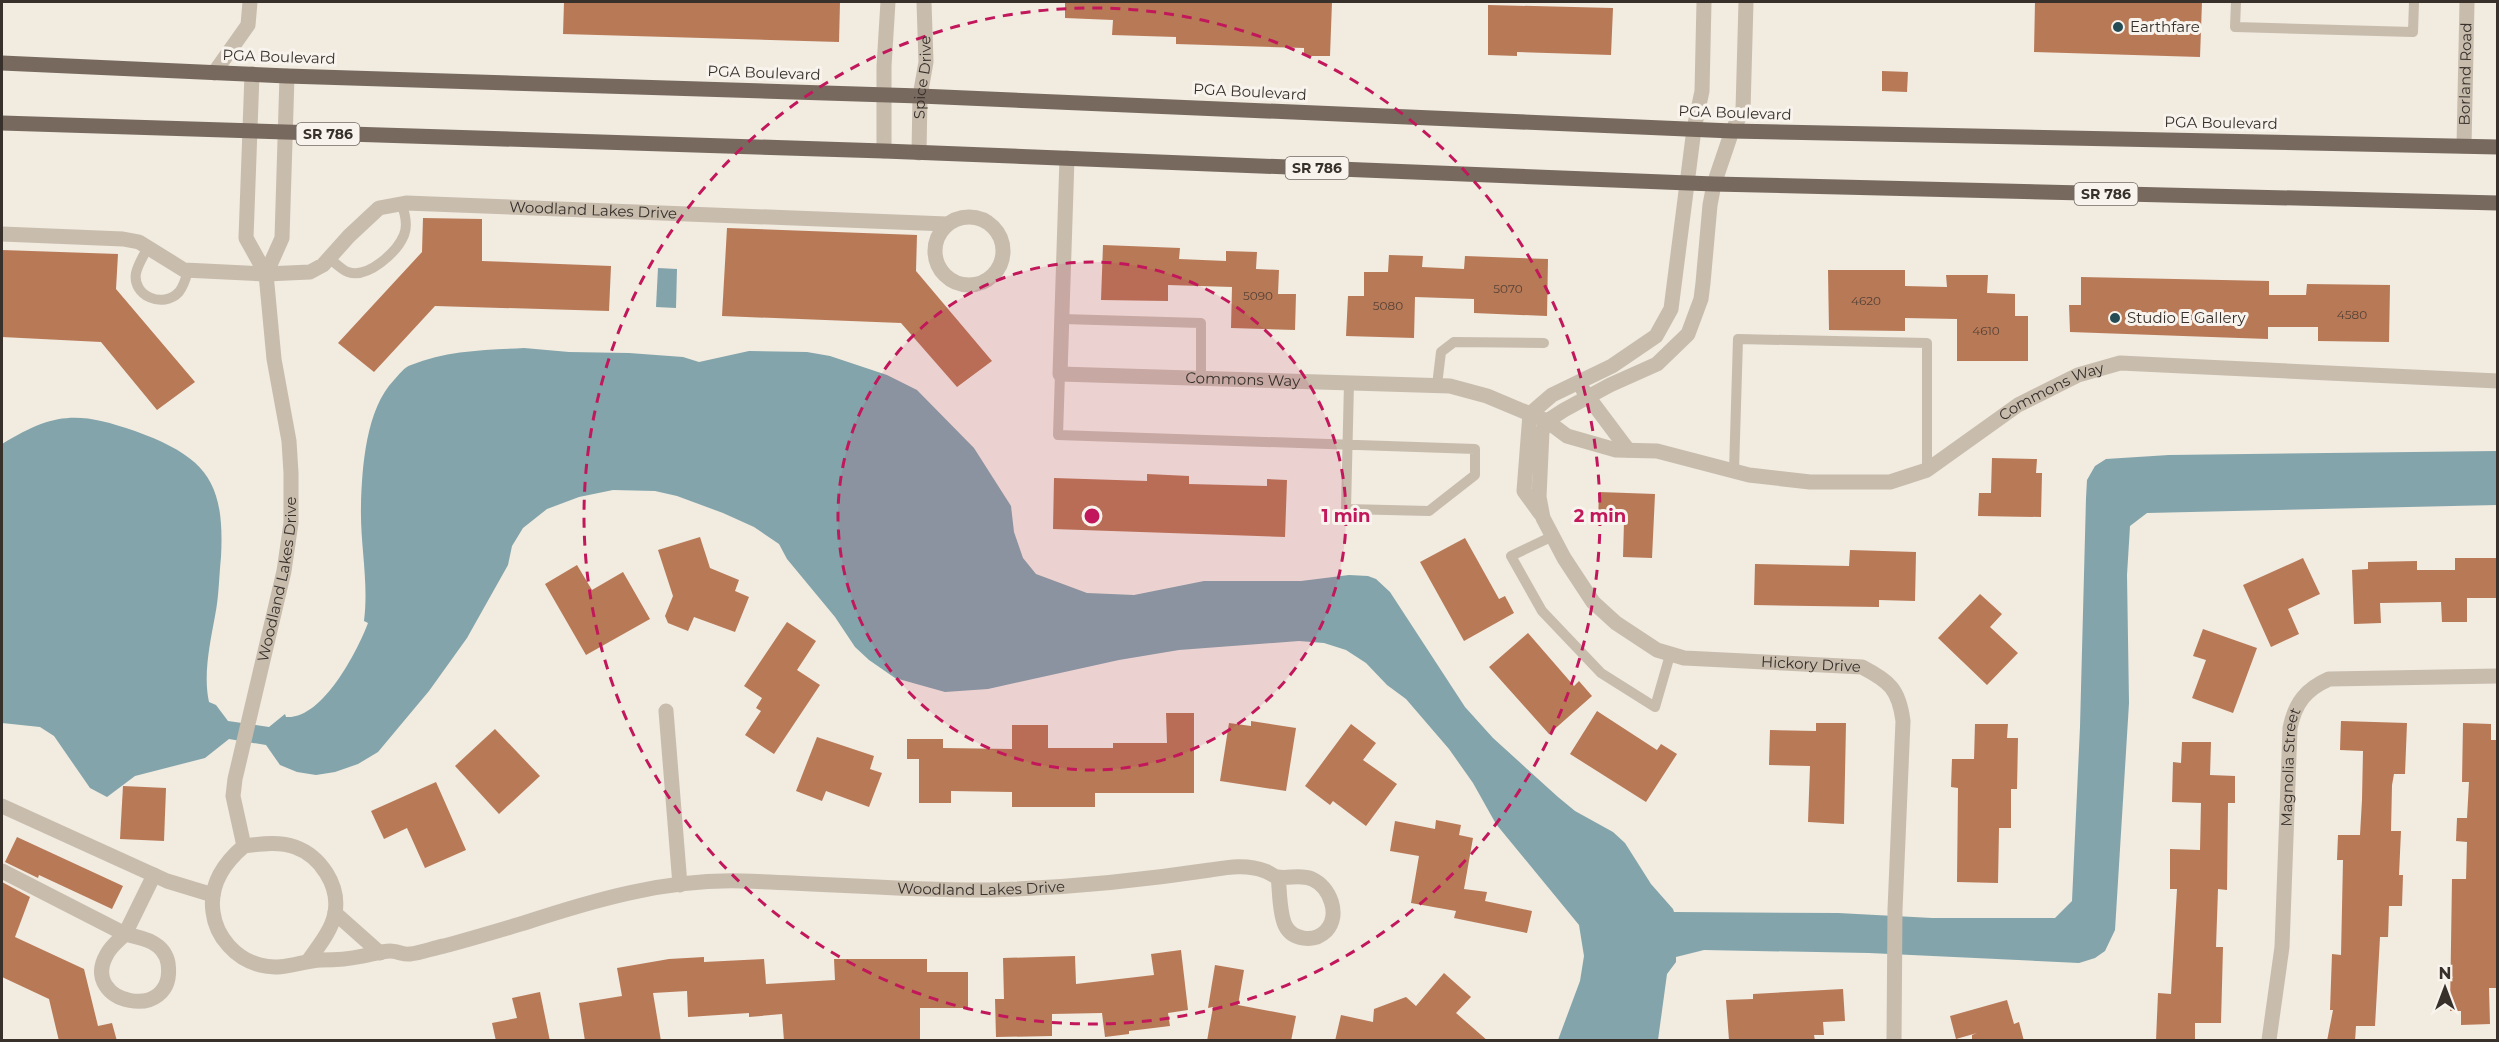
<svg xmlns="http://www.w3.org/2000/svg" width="2499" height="1042" font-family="Montserrat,sans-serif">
<rect width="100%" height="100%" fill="#f1ebe0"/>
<g fill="#83a4ab">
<polygon points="658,268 677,269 676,308 656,307"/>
<path d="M524 348 569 352 629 353 683 357 699 362 749 351 807 352 830 356 887 375 917 390 974 448 1011 506 1014 532 1023 558 1036 574 1087 593 1134 595 1204 581H1301L1349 575 1368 576 1376 579 1390 592 1465 707 1493 738 1558 797 1575 811 1613 832 1625 843 1651 884 1673 909 1674 912 1838 913 1932 918H2055L2072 901 2080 727 2086 498 2087 480 2095 466 2106 459 2169 455 2497 451V505L2147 513 2130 526 2127 575 2129 703 2115 930 2105 951 2095 958 2079 963 1869 953 1704 950 1676 957V962L1667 974 1658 1040H1558L1580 981 1584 956 1579 925 1496 824 1473 783 1449 749 1406 699 1387 685 1366 663 1346 650 1324 643 1299 641 1179 650 1119 660 988 689 945 692 895 678 869 660 855 647 835 617 787 559 779 544 754 527 723 513 677 496 655 491 613 490 579 497 547 509 523 528 512 546 508 565 467 638 429 691 378 752 358 764 335 772 316 775 297 772 280 765 266 745 229 739 205 758 135 776 107 797 90 788 54 736 40 727 2 723V444C54 412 78 411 135 431 206 457 225 481 221 557 219 576 219 597 215 616 210 643 203 675 209 702L216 705 228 721 269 727 285 714 286 717C322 720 357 652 368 623L364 621C369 582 360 545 361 506 362 467 366 409 394 380 399 375 404 367 411 365 447 350 487 350 524 348Z"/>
</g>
<g fill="#b87957">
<polygon points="564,2 840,2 839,42 563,34"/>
<polygon points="1065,2 1332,2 1330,56 1304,56 1304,48 1176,44 1176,37 1112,35 1113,20 1065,18"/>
<polygon points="2035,2 2202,2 2200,57 2034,52"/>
<polygon points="1488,5 1613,8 1611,55 1517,52 1517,56 1488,55"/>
<polygon points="1882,71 1908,72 1907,92 1882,91"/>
<polygon points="423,218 482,219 482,261 611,266 609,311 435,306 374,372 338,343 422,252"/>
<polygon points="727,228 917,235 916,271 992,361 957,387 901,323 722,316"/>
<polygon points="1103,245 1180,248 1179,259 1226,261 1226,251 1257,252 1256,269 1279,270 1278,294 1296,294 1295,330 1231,328 1232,287 1168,285 1168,301 1101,300"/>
<polygon points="2,250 118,254 116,289 195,382 157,410 101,342 2,337"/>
<polygon points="1389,255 1423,256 1422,267 1464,269 1465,256 1548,259 1547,316 1474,313 1474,299 1415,297 1414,338 1346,336 1348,296 1364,296 1364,272 1388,272"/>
<polygon points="1828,270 1905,270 1905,286 1947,287 1946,275 1988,275 1987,293 2015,294 2015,316 2028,316 2028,361 1957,361 1957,319 1905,318 1905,331 1829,330"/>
<polygon points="2081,277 2269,281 2269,295 2306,295 2307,284 2390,285 2389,342 2318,341 2318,327 2268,327 2268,339 2070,332 2069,305 2081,305"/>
<polygon points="1992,458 2037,459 2036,473 2042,473 2041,517 1978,516 1979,493 1991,493"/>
<polygon points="1147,474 1189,476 1189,484 1267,486 1267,479 1287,480 1285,537 1053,529 1054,478 1147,481"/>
<polygon points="1599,492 1655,494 1652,558 1623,557 1624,522 1598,521"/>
<polygon points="700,537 710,568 739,580 735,591 749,597 735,632 694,617 688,631 668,623 665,616 673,596 658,550"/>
<polygon points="1465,538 1499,599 1505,596 1514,613 1464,641 1420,562"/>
<polygon points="1850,550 1916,552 1915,601 1879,600 1879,607 1754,605 1755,564 1849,566"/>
<polygon points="2303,558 2320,594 2288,609 2299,634 2271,647 2243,585"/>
<polygon points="2455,558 2498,558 2498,598 2467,598 2467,622 2442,622 2441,602 2380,603 2381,623 2354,624 2352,570 2368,569 2368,562 2417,561 2417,570 2455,570"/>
<polygon points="577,565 592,590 623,572 650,619 586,655 545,584"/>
<polygon points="1980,594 2002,614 1990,627 2018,653 1987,685 1938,638"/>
<polygon points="787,622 816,641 797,670 820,685 774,754 745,735 761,711 756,708 762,698 744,686"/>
<polygon points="2203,629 2257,648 2233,713 2192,698 2206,660 2193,656"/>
<polygon points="1528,633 1574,686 1579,681 1592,696 1549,734 1489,667"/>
<polygon points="1597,711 1657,750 1661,744 1677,754 1646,802 1570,754"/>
<polygon points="1166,713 1194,713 1194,793 1095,793 1095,807 1012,807 1012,792 951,791 951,803 919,803 919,759 907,759 907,739 943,739 943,748 1012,749 1012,725 1048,725 1048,748 1113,748 1113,743 1167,743"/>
<polygon points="1251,721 1296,728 1286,791 1220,781 1229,723 1251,726"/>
<polygon points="2341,721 2407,723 2405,774 2394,774 2392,785 2391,831 2401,831 2399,875 2403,875 2402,906 2389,906 2388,937 2380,937 2375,1026 2356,1026 2355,1041 2327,1041 2333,1010 2330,1010 2332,954 2341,955 2343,860 2337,860 2338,835 2360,835 2362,800 2363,751 2340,750"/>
<polygon points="1816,723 1846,723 1844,824 1808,822 1810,766 1769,765 1770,730 1816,731"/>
<polygon points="2463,723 2491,724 2491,740 2498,740 2498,988 2489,988 2490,1024 2461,1025 2461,1011 2450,1011 2452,879 2466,879 2467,842 2456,841 2457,818 2467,818 2469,782 2462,782"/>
<polygon points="1351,724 1376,743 1363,760 1397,784 1366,826 1333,801 1330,805 1305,786"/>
<polygon points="1975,724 2008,724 2007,738 2018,738 2017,789 2011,789 2011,828 1999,828 1998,883 1957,882 1958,788 1951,787 1952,759 1974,759"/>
<polygon points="495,729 540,776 499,814 455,766"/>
<polygon points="817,737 874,756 870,769 882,773 869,807 826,791 822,801 796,791"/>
<polygon points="2182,742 2211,742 2210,775 2235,776 2235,803 2228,803 2227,890 2218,889 2216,947 2223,947 2221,1023 2195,1023 2195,1041 2156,1041 2158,993 2171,994 2177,889 2170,889 2170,849 2200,850 2201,803 2172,802 2173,762 2181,763"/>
<polygon points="436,782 466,850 425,868 407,828 384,839 371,811"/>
<polygon points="123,786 166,788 164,841 120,839"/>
<polygon points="1436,820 1461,825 1459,835 1473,838 1464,889 1487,892 1485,901 1532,911 1527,933 1454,918 1456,911 1411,903 1419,856 1390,851 1395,821 1435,829"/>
<polygon points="17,837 123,886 112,909 39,875 38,878 5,862"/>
<polygon points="2,882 30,897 15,937 84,969 98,1026 112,1023 117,1041 59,1041 49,999 2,977"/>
<polygon points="1181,950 1188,1010 1168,1013 1170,1026 1129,1031 1129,1034 1105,1037 1102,1013 1052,1014 1052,1036 996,1037 995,999 1004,999 1003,958 1075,956 1076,984 1154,975 1151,954"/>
<polygon points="704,957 704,962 764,959 766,984 835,980 834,959 927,959 927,972 968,972 968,1008 920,1008 920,1041 784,1041 782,1014 749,1017 749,1013 688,1017 687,991 653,993 661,1041 585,1041 579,1003 622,996 617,968 669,959"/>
<polygon points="1215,965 1244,970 1238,1005 1296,1016 1291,1041 1207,1041 1213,1007 1208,1008"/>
<polygon points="1444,973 1471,997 1456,1013 1488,1041 1335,1041 1341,1015 1373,1022 1374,1009 1406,997 1416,1006"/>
<polygon points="1843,989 1845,1021 1823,1022 1824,1035 1814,1035 1815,1041 1729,1040 1726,1000 1753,999 1753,994"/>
<polygon points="540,992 550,1041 496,1041 492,1023 517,1018 512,998"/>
<polygon points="2007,1000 2014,1024 2019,1022 2024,1041 1972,1041 1972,1035 1977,1033 1956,1039 1950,1016"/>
</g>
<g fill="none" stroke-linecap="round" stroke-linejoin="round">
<g stroke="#c8bcad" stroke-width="10">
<polyline points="2236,2 2235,27 2413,32 2414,2"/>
<path d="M148 247C144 255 138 264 136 273 132 296 163 309 179 292 183 287 186 278 188 271"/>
<path d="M329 259C335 262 342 270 348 272 368 279 397 252 404 235 408 225 405 213 401 203"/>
<polyline points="1062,319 1201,323 1201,377"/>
<polyline points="1060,374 1058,435 1475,449 1475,475 1429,511 1346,509 1349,383"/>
<polyline points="1437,385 1441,352 1454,342 1544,343"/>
<polyline points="1734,471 1738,339 1927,343 1927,470"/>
<polyline points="1553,536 1511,556 1542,611 1601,673 1655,707 1670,655"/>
</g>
<g stroke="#c8bcad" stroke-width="15">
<path id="s1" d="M1746 2 1743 110 1732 131 1714 184 1710 205 1703 283 1701 299 1688 334 1657 364 1610 385 1564 410 1547 421 1542 432 1539 497 1543 518 1564 558 1593 602 1616 623 1657 650 1684 658 1862 667C1889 681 1899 689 1903 721L1895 910 1894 1040"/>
<polyline points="214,73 248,25 250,2"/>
<path id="s2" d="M2464 146 2467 2"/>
<polyline points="884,151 884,66 888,2"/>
<path id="s3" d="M919 153 920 96 926 62 924 2"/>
<path id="s4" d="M1067 158 1060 374 1450 386 1487 396 1547 421 1567 436 1616 450 1657 451 1749 475 1810 482H1890L1927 470 2018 405 2078 375 2120 363 2498 381"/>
<circle cx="969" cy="251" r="34"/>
<path id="s5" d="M2 234 123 239 139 242 184 270 266 274 310 272 323 265 349 236 379 208 406 203 947 224"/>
<polyline points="266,274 282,238 287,76"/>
<polyline points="1583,390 1628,450"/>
<polyline points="1540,513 1524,491 1530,414 1552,395 1612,366 1656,336 1671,309 1694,129 1702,91 1704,2"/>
<polyline points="666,711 680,885"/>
<polyline points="2,806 167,881 213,895"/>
<path id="s6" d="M244 846 233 796 235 779 284 571 291 523V473L289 441 274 359 266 274 246 238 252 74"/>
<polyline points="2,871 125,934 154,875"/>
<polyline points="335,913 380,953"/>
<path d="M125 934C143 938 164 942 168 963 177 1025 78 1004 107 954 111 946 119 940 125 934Z"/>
<path id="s7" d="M308 961C318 947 332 930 335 913 340 885 320 856 295 847 279 841 260 844 244 846 224 863 209 884 213 912 216 937 236 959 260 965 283 971 300 961 321 960 336 960 349 959 363 956 371 955 381 951 390 951 397 951 404 955 410 954 421 953 433 948 444 946 471 939 497 931 524 923 594 900 666 879 741 881 823 883 907 891 990 890 1064 888 1137 881 1210 870 1229 867 1247 864 1265 871 1269 872 1273 876 1277 877 1289 879 1300 874 1312 879 1330 887 1341 915 1326 931 1314 943 1292 940 1285 925 1279 912 1280 891 1278 877"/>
<path id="s8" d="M2269 1040 2282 947 2290 728C2295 703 2306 689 2329 679L2498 676"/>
</g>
<g stroke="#77695e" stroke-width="15">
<polyline points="2,63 287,76 920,96 1732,131 2498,147"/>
<polyline points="2,123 884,151 1714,184 2498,203"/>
</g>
</g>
<circle cx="1092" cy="516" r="254" fill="#c2185b" fill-opacity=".12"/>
<g fill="none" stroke="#c2185b" stroke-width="3" stroke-dasharray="10 8">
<circle cx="1092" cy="516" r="254"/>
<circle cx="1092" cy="516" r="508"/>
</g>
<g fill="#254c54" stroke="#f8f4ed" stroke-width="2">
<circle cx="2118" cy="27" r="6"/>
<circle cx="2115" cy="318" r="6"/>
</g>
<g text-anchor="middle" stroke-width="6" stroke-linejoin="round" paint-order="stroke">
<g font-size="12" fill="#574236">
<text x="1508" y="293">5070</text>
<text x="1258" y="300">5090</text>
<text x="1866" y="305">4620</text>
<text x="1388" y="310">5080</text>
<text x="2352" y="319">4580</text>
<text x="1986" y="335">4610</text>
</g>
<g fill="#f8f4ed" stroke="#716b65" stroke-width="1.5">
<rect x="296.5" y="123" width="63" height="22" rx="4.5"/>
<rect x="1285.5" y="157" width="63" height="22" rx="4.5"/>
<rect x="2074.5" y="183" width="63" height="22" rx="4.5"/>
</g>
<g font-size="14" font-weight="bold" fill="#37302b">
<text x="328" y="139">SR 786</text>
<text x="1317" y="173">SR 786</text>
<text x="2106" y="199">SR 786</text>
</g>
<g font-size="15" fill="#37302b" stroke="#f8f4ed" text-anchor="start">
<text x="2130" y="32">Earthfare</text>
<text x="2127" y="323">Studio E Gallery</text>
</g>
<g font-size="15" fill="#37302b" stroke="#f8f4ed">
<text transform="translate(279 57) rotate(2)" y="5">PGA Boulevard</text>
<text transform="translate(764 73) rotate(2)" y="5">PGA Boulevard</text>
<text dy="5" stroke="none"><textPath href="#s2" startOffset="72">Borland Road</textPath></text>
<text dy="5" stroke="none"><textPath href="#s3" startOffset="76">Spice Drive</textPath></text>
<text transform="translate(1250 92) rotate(3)" y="5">PGA Boulevard</text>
<text transform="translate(1735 113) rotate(2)" y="5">PGA Boulevard</text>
<text transform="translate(2221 123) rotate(1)" y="5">PGA Boulevard</text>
<text dy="5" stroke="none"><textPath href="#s5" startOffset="626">Woodland Lakes Drive</textPath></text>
<text dy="5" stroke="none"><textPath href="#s4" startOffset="399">Commons Way</textPath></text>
<text dy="5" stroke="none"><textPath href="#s4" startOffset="1250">Commons Way</textPath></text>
<text dy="5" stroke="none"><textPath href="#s6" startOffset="273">Woodland Lakes Drive</textPath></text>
<text dy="5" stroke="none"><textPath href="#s1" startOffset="940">Hickory Drive</textPath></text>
<text dy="5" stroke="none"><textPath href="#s8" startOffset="274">Magnolia Street</textPath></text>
<text dy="5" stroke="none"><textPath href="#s7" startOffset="1074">Woodland Lakes Drive</textPath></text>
</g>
</g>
<circle cx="1092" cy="516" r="9" fill="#c2185b" stroke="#f8f4ed" stroke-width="3"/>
<g font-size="18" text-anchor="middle" font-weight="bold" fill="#c2185b" stroke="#f8f4ed" stroke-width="6" stroke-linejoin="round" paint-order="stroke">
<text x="1346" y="522">1 min</text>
<text x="1600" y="522">2 min</text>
</g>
<rect width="2499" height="1042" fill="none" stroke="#37302b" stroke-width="6"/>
<g transform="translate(2445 988)" stroke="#f8f4ed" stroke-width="4.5" paint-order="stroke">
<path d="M0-4.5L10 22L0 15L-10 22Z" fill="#37302b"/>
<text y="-9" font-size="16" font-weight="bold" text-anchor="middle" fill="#37302b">N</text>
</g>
</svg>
